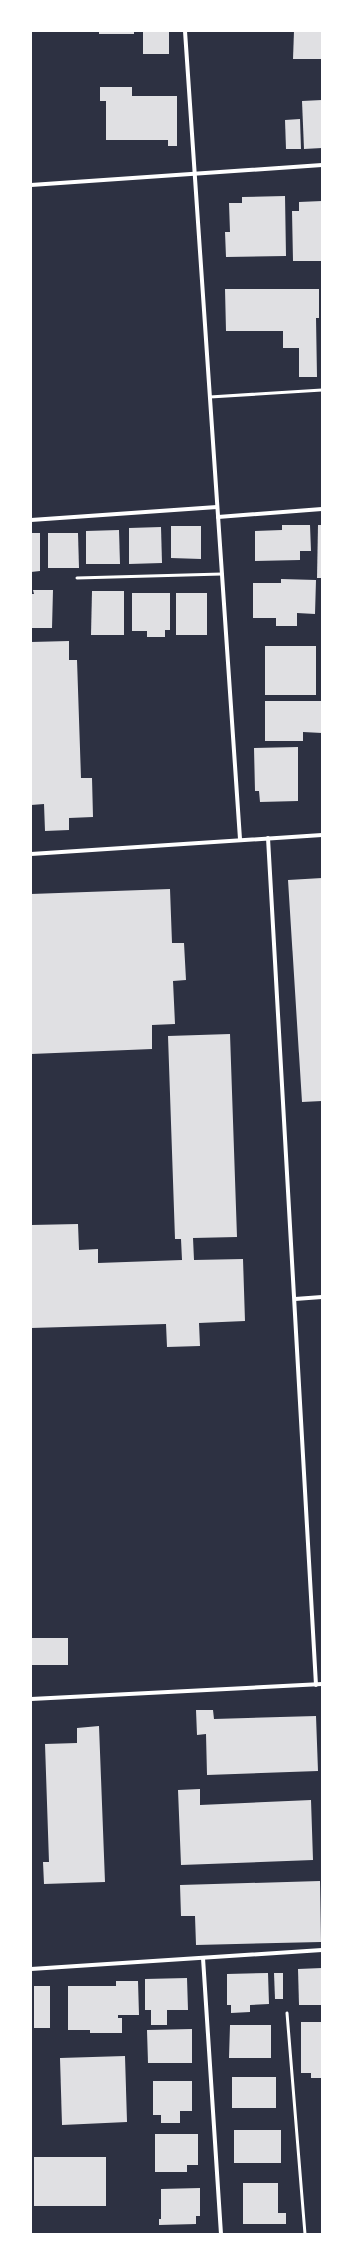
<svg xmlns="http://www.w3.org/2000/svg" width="353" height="2265" font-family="'Titillium Web',sans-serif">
<rect width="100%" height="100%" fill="#2d3142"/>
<g fill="#e0e0e3">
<rect x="99" y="31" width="35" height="3"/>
<rect x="143" y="31" width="26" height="23"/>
<polygon points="294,31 322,31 322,59 293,59"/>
<polygon points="100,87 132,87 132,96 177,96 177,146 168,146 168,140 106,140 106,101 100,101"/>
<polygon points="322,100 322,148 304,149 302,101"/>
<polygon points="300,119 301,149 286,149 285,120"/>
<polygon points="285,196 286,256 226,257 225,232 230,232 229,203 242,203 242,197"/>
<polygon points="322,201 322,261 293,261 292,211 299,211 299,202"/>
<polygon points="225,289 319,289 319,318 316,318 317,377 299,377 299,348 283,348 283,331 226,331"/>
<polygon points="282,525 310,525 311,551 300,551 300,560 255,561 255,531 282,530"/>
<polygon points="318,525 322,525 322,578 317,578"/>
<polygon points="171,526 201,526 201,559 171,558"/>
<polygon points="161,527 162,563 129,564 129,528"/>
<polygon points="119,530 120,564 86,564 86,531"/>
<polygon points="31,533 40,533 40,571 31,572"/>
<polygon points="48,533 78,533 79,568 48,568"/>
<polygon points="281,579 316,580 315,614 297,613 297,626 276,626 276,618 253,618 253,583 281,583"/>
<polygon points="33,590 53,590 52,628 31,628 31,594 34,594"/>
<polygon points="92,591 124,591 124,635 91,635"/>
<polygon points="132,593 170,593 170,630 165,630 165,637 147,637 147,631 132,631"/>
<rect x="176" y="593" width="31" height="42"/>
<polygon points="69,641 69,660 77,660 81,778 92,778 93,817 69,818 69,830 45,831 44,804 31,805 31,642"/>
<rect x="265" y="646" width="51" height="49"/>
<polygon points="265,701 322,701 322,733 303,732 303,741 265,741"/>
<polygon points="298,747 298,801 260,802 259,791 255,791 254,748"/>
<polygon points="322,878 322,1101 302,1102 288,880"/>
<polygon points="170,889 172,943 184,943 186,980 173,981 175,1024 152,1025 152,1049 31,1054 31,894"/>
<polygon points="230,1034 237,1237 193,1238 194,1260 243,1259 245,1321 199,1323 200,1346 167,1347 166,1324 31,1328 31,1225 78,1224 79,1250 98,1249 98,1263 182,1260 181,1239 175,1239 168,1036"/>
<rect x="31" y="1638" width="37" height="27"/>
<polygon points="196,1710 213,1710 214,1719 316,1716 318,1771 207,1775 206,1734 197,1735"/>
<polygon points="99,1726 105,1882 44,1884 43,1862 49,1862 45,1744 77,1743 77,1728"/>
<polygon points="200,1789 200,1805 311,1800 313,1860 181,1865 178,1790"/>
<polygon points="320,1881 321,1942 196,1945 195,1916 181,1916 180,1885"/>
<polygon points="322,1968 322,2005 299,2005 298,1969"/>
<polygon points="268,1973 269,2004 250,2005 250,2012 231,2013 231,2005 227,2005 227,1974"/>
<polygon points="274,1973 283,1973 283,1999 275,1999"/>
<polygon points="187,1978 188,2010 167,2010 167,2025 151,2025 151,2010 145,2010 145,1979"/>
<polygon points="116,1981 138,1981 139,2015 118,2015 118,2018 122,2018 122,2033 90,2033 90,2030 68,2030 68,1986 116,1986"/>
<rect x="34" y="1986" width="16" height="42"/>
<polygon points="301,2022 322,2022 322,2078 311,2078 311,2073 301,2073"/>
<polygon points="230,2025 271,2025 271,2058 229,2058"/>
<polygon points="192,2029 192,2063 148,2063 147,2030"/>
<polygon points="125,2056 127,2122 62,2125 60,2058"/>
<rect x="232" y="2077" width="44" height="31"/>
<polygon points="153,2081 192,2081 192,2111 180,2111 180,2123 161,2123 161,2115 153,2115"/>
<rect x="234" y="2130" width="47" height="33"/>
<polygon points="155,2134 198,2134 198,2165 187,2165 187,2172 155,2172"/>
<rect x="34" y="2157" width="72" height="49"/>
<polygon points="243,2183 278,2183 278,2213 286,2213 286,2224 243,2224"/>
<polygon points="200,2188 200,2216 196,2216 196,2224 159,2225 159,2219 161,2219 161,2189"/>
</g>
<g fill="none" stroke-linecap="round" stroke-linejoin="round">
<g stroke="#fff" stroke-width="3">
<polyline points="210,397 322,390"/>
<polyline points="77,578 222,574"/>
<polyline points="287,2013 305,2234"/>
</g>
<g stroke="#fff" stroke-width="4">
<polyline points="185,31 240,839"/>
<polyline points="31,185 322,165"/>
<polyline points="218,517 322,509"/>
<polyline points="31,520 217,507"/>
<polyline points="268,838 316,1685"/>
<polyline points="31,854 322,835"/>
<polyline points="295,1299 322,1297"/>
<polyline points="31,1699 322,1684"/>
<polyline points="203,1958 221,2234"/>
<polyline points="31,1969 322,1950"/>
</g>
</g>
<rect width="353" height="2265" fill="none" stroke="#ffffff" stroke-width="64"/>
</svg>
